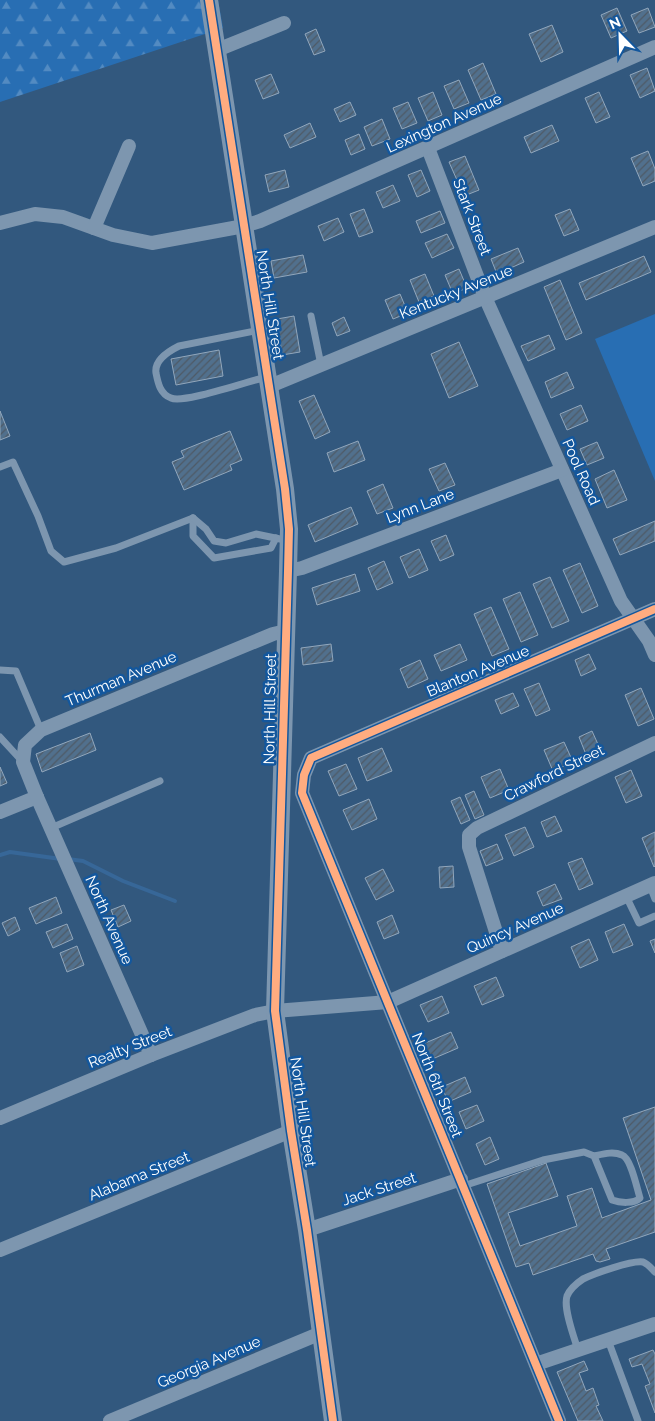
<svg xmlns="http://www.w3.org/2000/svg" width="655" height="1421" font-family="Raleway,sans-serif">
<defs>
<pattern id="forest-firs" width="22" height="20" patternUnits="userSpaceOnUse" patternTransform="scale(1.25)"><rect width="22" height="20" fill="#286eb3"/><path d="M5 1l3.5 6h-7zM16 11l3.5 6h-7z" fill="#538bc2"/></pattern>
<pattern id="building-hatch" width="6" height="6" patternUnits="userSpaceOnUse" patternTransform="scale(1.25)"><rect width="6" height="6" fill="#51708d"/><path d="M-1 1l2-2M0 6l6-6M5 7l2-2" fill="none" stroke="#4e5a66"/></pattern>
</defs>
<rect width="100%" height="100%" fill="#32587e"/>
<polygon fill="url(#forest-firs)" points="0,0 218,0 223,28 0,102"/>
<polygon fill="#286eb3" points="655,314 655,481 595,339"/>
<g fill="none" stroke-linecap="round" stroke-linejoin="round">
<g stroke="#376798" stroke-width="4">
<polyline points="0,855 10,852 61,859"/>
<polyline points="68,859 83,861 123,881 175,901"/>
</g>
</g>
<g fill="url(#building-hatch)" stroke="#92a7bc">
<polygon points="617,8 627,31 611,38 601,15"/>
<polygon points="648,8 655,27 639,33 631,15"/>
<polygon points="552,25 563,52 541,62 529,34"/>
<polygon points="316,29 325,51 314,55 305,34"/>
<polygon points="483,63 496,94 481,100 468,70"/>
<polygon points="647,68 655,91 640,98 630,75"/>
<polygon points="271,74 279,93 263,99 255,80"/>
<polygon points="459,80 469,103 454,109 444,86"/>
<polygon points="433,92 442,115 428,121 418,98"/>
<polygon points="599,92 610,117 596,123 585,98"/>
<polygon points="350,102 356,115 340,122 334,109"/>
<polygon points="408,102 417,123 402,129 393,108"/>
<polygon points="382,119 390,139 372,146 364,127"/>
<polygon points="310,123 316,137 290,148 284,135"/>
<polygon points="552,125 559,141 531,153 524,137"/>
<polygon points="359,134 365,149 351,155 345,140"/>
<polygon points="648,151 655,169 655,181 643,186 631,158"/>
<polygon points="465,156 479,190 464,196 449,162"/>
<polygon points="285,170 289,187 269,192 265,175"/>
<polygon points="421,170 430,191 417,197 408,175"/>
<polygon points="393,185 400,201 383,208 376,192"/>
<polygon points="364,209 373,232 359,237 350,214"/>
<polygon points="570,209 579,230 564,236 555,215"/>
<polygon points="440,211 445,223 421,233 416,221"/>
<polygon points="338,218 344,232 324,241 318,226"/>
<polygon points="447,234 454,248 432,258 425,243"/>
<polygon points="518,248 524,262 497,274 491,259"/>
<polygon points="303,255 307,272 274,278 271,261"/>
<polygon points="644,256 651,272 586,300 579,283"/>
<polygon points="459,269 467,288 453,294 445,275"/>
<polygon points="425,274 434,296 419,302 410,280"/>
<polygon points="560,280 582,333 566,340 544,287"/>
<polygon points="400,294 408,313 393,319 385,300"/>
<polygon points="294,316 300,352 282,355 277,319"/>
<polygon points="344,317 350,331 337,336 332,323"/>
<polygon points="549,335 555,349 528,361 521,346"/>
<polygon points="459,342 478,386 449,398 431,354"/>
<polygon points="219,350 223,376 176,385 171,359"/>
<polygon points="567,372 574,388 551,398 545,382"/>
<polygon points="314,395 330,432 315,439 299,401"/>
<polygon points="581,405 588,421 567,430 560,414"/>
<polygon points="0,411 10,436 0,440"/>
<polygon points="230,431 242,460 230,465 232,470 184,490 172,462 184,457 181,451"/>
<polygon points="358,441 365,460 334,472 327,453"/>
<polygon points="597,442 604,458 587,465 580,449"/>
<polygon points="445,463 455,485 439,491 429,469"/>
<polygon points="614,470 627,500 607,508 595,479"/>
<polygon points="383,484 393,508 377,514 367,491"/>
<polygon points="351,507 358,524 315,542 308,525"/>
<polygon points="655,521 655,541 620,555 613,539"/>
<polygon points="446,535 454,555 440,561 431,541"/>
<polygon points="419,549 428,570 409,578 400,557"/>
<polygon points="384,561 393,583 377,590 368,568"/>
<polygon points="580,563 598,606 582,613 563,570"/>
<polygon points="355,574 360,591 317,605 312,588"/>
<polygon points="550,577 569,621 552,628 533,584"/>
<polygon points="520,592 538,635 521,642 503,599"/>
<polygon points="491,607 509,649 492,656 474,614"/>
<polygon points="331,644 333,661 303,665 301,648"/>
<polygon points="460,644 467,660 441,671 434,655"/>
<polygon points="589,654 596,669 581,676 575,660"/>
<polygon points="420,660 428,679 408,688 400,669"/>
<polygon points="539,683 550,710 536,716 524,689"/>
<polygon points="641,688 654,719 638,726 625,695"/>
<polygon points="513,693 519,706 501,714 495,700"/>
<polygon points="592,731 601,751 587,757 579,737"/>
<polygon points="90,733 96,750 42,772 36,754"/>
<polygon points="564,742 573,762 553,771 544,750"/>
<polygon points="382,748 392,771 367,781 358,758"/>
<polygon points="346,764 357,789 339,796 328,771"/>
<polygon points="0,767 7,783 0,786"/>
<polygon points="500,769 509,790 490,798 481,777"/>
<polygon points="631,770 642,796 626,803 615,777"/>
<polygon points="474,791 484,815 475,819 465,795"/>
<polygon points="460,797 470,820 461,824 451,801"/>
<polygon points="369,799 377,819 352,830 343,810"/>
<polygon points="555,816 562,831 547,837 541,822"/>
<polygon points="525,827 534,847 514,856 505,835"/>
<polygon points="655,832 655,866 654,867 642,838"/>
<polygon points="497,844 503,859 486,866 480,851"/>
<polygon points="582,858 593,884 579,890 568,863"/>
<polygon points="453,866 454,887 440,888 439,867"/>
<polygon points="383,869 394,891 376,900 365,878"/>
<polygon points="555,884 562,899 543,906 537,892"/>
<polygon points="56,897 62,913 36,924 29,908"/>
<polygon points="124,905 131,921 118,927 111,910"/>
<polygon points="392,915 399,933 384,939 377,922"/>
<polygon points="15,917 20,930 8,936 2,923"/>
<polygon points="67,924 73,939 53,948 46,932"/>
<polygon points="624,924 633,945 613,953 605,932"/>
<polygon points="589,939 598,960 580,968 571,947"/>
<polygon points="655,939 655,953 650,941"/>
<polygon points="77,946 84,965 67,972 60,953"/>
<polygon points="496,977 504,996 482,1005 474,986"/>
<polygon points="442,996 449,1013 428,1022 420,1005"/>
<polygon points="451,1032 458,1048 423,1063 416,1047"/>
<polygon points="465,1077 471,1092 448,1102 442,1087"/>
<polygon points="477,1105 484,1121 466,1129 459,1112"/>
<polygon points="655,1107 655,1232 606,1249 610,1259 600,1262 596,1261 593,1254 533,1275 529,1263 516,1267 487,1184 546,1163 558,1196 508,1213 520,1246 577,1226 567,1196 592,1188 602,1218 651,1200 623,1118"/>
<polygon points="490,1137 499,1159 485,1165 476,1144"/>
<polygon points="653,1350 655,1354 655,1413 645,1386 650,1384 642,1364 632,1367 629,1359"/>
<polygon points="584,1361 588,1370 579,1373 586,1391 593,1388 599,1405 596,1406 603,1421 578,1421 557,1372"/>
</g>
<g fill="none" stroke-linecap="round" stroke-linejoin="round">
<g stroke="#7d96af" stroke-width="7">
<polyline points="311,316 321,365"/>
<path d="M260 330 179 346C169 351 154 360 156 373 158 383 160 394 171 398 184 404 250 380 268 377"/>
<polyline points="0,467 13,462 38,516 51,551 64,562 116,548 193,518"/>
<polyline points="193,518 193,536 214,558 271,548 276,538"/>
<polyline points="193,518 206,529 214,541 226,543 256,534 280,539"/>
<polyline points="0,670 16,671 41,730"/>
<polyline points="0,737 22,761"/>
<polyline points="51,828 160,781"/>
<polyline points="650,886 655,899"/>
<polyline points="626,896 639,923 655,916"/>
<path d="M463 1186 543 1160 584 1152 594 1156 612 1200C620 1203 634 1204 640 1198 637 1189 631 1158 622 1155 613 1151 603 1154 594 1156"/>
<polyline points="608,1340 638,1421"/>
<path d="M578 1350C574 1337 563 1308 567 1296 570 1289 577 1283 583 1279 593 1274 632 1260 643 1262 648 1264 651 1268 655 1272"/>
</g>
<g stroke="#7d96af" stroke-width="14">
<polyline points="217,50 284,23"/>
<polyline points="428,148 485,297 621,601 649,641 655,655"/>
<polyline points="0,223 35,214 63,217 113,235 152,243 244,226 260,221 655,47"/>
<polyline points="94,228 129,146"/>
<polyline points="270,386 655,227"/>
<polyline points="288,571 302,568 562,470"/>
<polyline points="0,812 37,797"/>
<polyline points="502,951 469,847 469,835 477,828 655,743"/>
<polyline points="151,1055 37,797 23,762 25,745 41,730 273,634 286,631"/>
<polyline points="0,1118 151,1055 255,1015 275,1011 388,1002 655,883"/>
<polyline points="307,1230 461,1179"/>
<polyline points="0,1250 291,1131"/>
<polyline points="536,1364 655,1324"/>
<polyline points="110,1421 321,1333"/>
<polyline points="559,1421 302,793 304,775 311,758 655,609"/>
</g>
<polyline stroke="#7d96af" stroke-width="18" points="209,0 285,489 289,529 288,571 275,1011 291,1131 307,1230 333,1421"/>
<defs>
<g id="cycleway">
<polyline points="209,0 285,489 289,529 288,571 275,1011 291,1131 307,1230 333,1421"/>
<polyline points="559,1421 302,793 304,775 311,758 655,609"/>
</g>
</defs>
<use href="#cycleway" stroke="#13579d" stroke-width="11"/>
<use href="#cycleway" stroke="#ffac80" stroke-width="8"/>
</g>
<g text-anchor="middle" stroke-width="5" stroke-linejoin="round" paint-order="stroke">
<g font-size="15" fill="#fff" stroke="#13579d">
<text transform="translate(444 123) rotate(-24)" y="5">Lexington Avenue</text>
<text transform="translate(472 217) rotate(69)" y="5">Stark Street</text>
<text transform="translate(456 292) rotate(-22)" y="5">Kentucky Avenue</text>
<text transform="translate(270 305) rotate(81)" y="5">North Hill Street</text>
<text transform="translate(581 472) rotate(66)" y="5">Pool Road</text>
<text transform="translate(420 506) rotate(-21)" y="5">Lynn Lane</text>
<text transform="translate(478 671) rotate(-23)" y="5">Blanton Avenue</text>
<text transform="translate(121 679) rotate(-23)" y="5">Thurman Avenue</text>
<text transform="translate(270 709) rotate(-89)" y="5">North Hill Street</text>
<text transform="translate(554 773) rotate(-26)" y="5">Crawford Street</text>
<text transform="translate(109 920) rotate(66)" y="5">North Avenue</text>
<text transform="translate(515 928) rotate(-24)" y="5">Quincy Avenue</text>
<text transform="translate(130 1047) rotate(-22)" y="5">Realty Street</text>
<text transform="translate(437 1085) rotate(68)" y="5">North 6th Street</text>
<text transform="translate(303 1112) rotate(82)" y="5">North Hill Street</text>
<text transform="translate(139 1176) rotate(-22)" y="5">Alabama Street</text>
<text transform="translate(379 1189) rotate(-18)" y="5">Jack Street</text>
<text transform="translate(209 1362) rotate(-23)" y="5">Georgia Avenue</text>
</g>
</g>
<g transform="translate(620 35) rotate(337)" stroke="#13579d" stroke-width="4" paint-order="stroke">
<path d="M0-4L9 19L0 12L-9 19Z" fill="#ffffff"/>
<text y="-8" font-size="14" font-weight="bold" text-anchor="middle" fill="#ffffff">N</text>
</g>
</svg>
